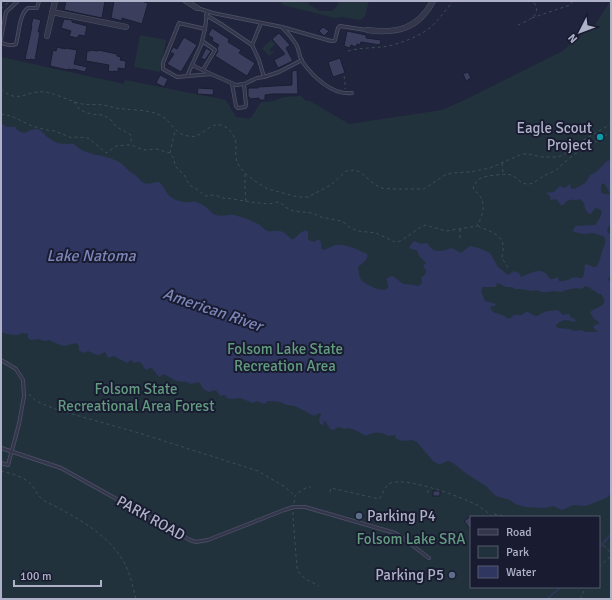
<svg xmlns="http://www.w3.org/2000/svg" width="612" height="600" font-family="Signika,sans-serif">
<rect width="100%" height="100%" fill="#20243c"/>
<g fill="#22323d" fill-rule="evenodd">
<polygon points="280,1 309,1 308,4 320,11 332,11 337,6 339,1 369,1 365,16 362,19 359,20 343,17 335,18 283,5"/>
<path d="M610 1H611V599H1V57L124 84 125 80 226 100 236 117 250 119 261 102H269L285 97 301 96 306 101H310L349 124 442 110 467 99 561 52 597 22ZM471 517H599V587H471Z"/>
<polygon points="140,35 166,40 160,72 134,67"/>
<polygon points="271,40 275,44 269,50 271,52 274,50 274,52 269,56 262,48"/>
</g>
<path fill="#2f3660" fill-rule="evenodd" d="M1 123 7 127H15C24 139 28 128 37 129 42 130 44 134 47 137 49 139 53 140 55 142 62 145 67 143 74 144 85 156 103 154 117 161 122 163 124 166 127 169 129 171 132 173 135 175 138 177 140 181 144 183 150 185 153 182 159 182 164 186 167 195 172 198 177 201 185 203 190 202 194 202 192 201 196 202 200 203 207 207 209 210 211 212 213 214 216 215 222 217 228 214 234 215 242 217 253 221 260 225 262 227 264 229 267 231 271 232 275 230 279 231 284 231 288 236 291 239H294L300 233 306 230 308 232V238L309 240 314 242 317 240H319L321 242V246L322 249 324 250C328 248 332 246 336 245 344 243 359 250 367 254 369 260 362 263 358 267 359 272 359 276 361 280 365 284 383 294 388 288 389 286 387 281 386 279L392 276C397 278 399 282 404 284 408 285 413 284 418 286L420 285 422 282 421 277 424 276 426 272V270L423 266 426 263 419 256 418 252 416 250 411 249 409 248 410 246 414 241 421 244 427 243C429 245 430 247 432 249 437 253 446 250 452 248L461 253 470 246 479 248 490 253 498 267 508 275 514 271 519 273 521 277C533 273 542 265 550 279H554L557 277 558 278 559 281C564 282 567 280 572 278 575 277 578 278 582 278L584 275 585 264 594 267 597 266C600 261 600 257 602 252 603 246 606 246 605 238L603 236 593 233 584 234 574 232 573 230 576 226 595 225 600 218 602 212C601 210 598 208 595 208L591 214C585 213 585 208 584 203L580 199C571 202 571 196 563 205H561L556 199 551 200 550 199 551 197 546 193 554 192 560 186 565 188 570 184 571 185 570 187 572 189C581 187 587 183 590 175L596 172 607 161 611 160V223L607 230 609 234 611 233V274L608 279 611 284V494L606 498 586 506 573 505 562 510 553 506 544 508 526 507 515 504 510 500 496 496 486 486 467 474 453 463 448 461 441 464H438L433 461 417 442 412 440 402 441 395 438 396 436 395 435 388 436C380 431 373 432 366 436L355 430 349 428 345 429 338 427 334 430 330 429 325 421H324L323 425 320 424 319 419 321 415 320 413 314 416 295 406 287 405 280 402 272 401H268L264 404 257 401 253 403 240 398 229 399 224 395 220 396C218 392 215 388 210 392 203 391 202 386 199 382L191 384 187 382 176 381 164 374 159 377 152 368H150L146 370C142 366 142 359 134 363L131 360 127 363 114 356 108 358 106 353 105 352C97 357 96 354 88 351L84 353 79 351V346L76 343 64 346 58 344 49 340 44 341 39 339 31 340 28 338V334L24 333 16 335 6 334 1 332ZM603 183C607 185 607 190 610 193L609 194H603L601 192V186ZM497 283 500 284 506 287H512L515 289H521L531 291 537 290 542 292H548L554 291 561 292 566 290 576 288 582 289 585 286C591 287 595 293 601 294 610 307 598 306 590 312L594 319 599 322V324L595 325 593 327 598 332H586L581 330 574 331 569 329 558 328 556 326V325C563 319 566 319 574 322L576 320 570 317V315L569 314 563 315 558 310C554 311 550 310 545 312 536 315 539 319 528 312H526L522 315H514L509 319 504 316 493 312 490 308 492 306H495L496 304 485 301 481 291 483 287H496Z"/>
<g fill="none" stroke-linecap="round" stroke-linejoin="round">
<g stroke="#2f3660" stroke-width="1.5">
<polyline points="599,548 611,534"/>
<polyline points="547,599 561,587"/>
</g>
</g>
<g fill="#3b3f5d" stroke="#1b1e33">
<polygon points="66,1 105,1 102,18 64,10"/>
<polygon points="114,1 144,1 144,2 148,3 142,24 122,18 122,21 111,18"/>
<polygon points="33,18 41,20 38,32 40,32 35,60 30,59 30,60 25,59 32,26 31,26"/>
<polygon points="64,19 72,20 72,22 87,26 85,36 79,35 77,38 69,36 71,31 61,28"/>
<polygon points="323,27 329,31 324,36 319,31"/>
<polygon points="212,28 229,39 228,42 241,50 239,53 255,63 247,76 215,56 218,51 217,48 219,45 212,41 213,38 208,35"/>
<polygon points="347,31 366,35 366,38 381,40 380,45 361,42 360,45 357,44 356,47 351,45 350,48 344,46"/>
<polygon points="279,33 290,45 286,48 293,61 278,68 274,60 285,54 272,39"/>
<polygon points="184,37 197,45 181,72 167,64 174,54 170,52 171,51 173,47 177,49"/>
<polygon points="57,47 65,49 65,48 77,50 74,64 87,67 85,72 73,69 73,70 68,69 68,70 50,66 53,50 56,51"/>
<polygon points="206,48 211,51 205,60 201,58"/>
<polygon points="90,50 98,51 98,50 117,54 117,56 121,57 120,60 126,61 125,69 118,68 118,72 113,71 113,72 108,71 109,65 86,61 87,51 90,51"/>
<polygon points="340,58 345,73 333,77 328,62"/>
<polygon points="297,70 298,94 272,94 265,95 265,100 259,100 259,98 250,99 249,97 248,97 248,88 258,88 258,87 274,86 292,85 292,71"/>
<polygon points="468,72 471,78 466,81 463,74"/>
<polygon points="160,75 168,79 164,87 156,83"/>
<polygon points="198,88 214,89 213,95 197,94"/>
<rect x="433" y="491" width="7" height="5"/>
<polygon points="471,516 471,530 464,521"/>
</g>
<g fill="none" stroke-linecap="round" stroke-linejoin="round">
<defs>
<g id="service">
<polyline points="197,8 213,13 282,27 331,41 334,41 335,40 338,28 340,26 366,30"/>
<polyline points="207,12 205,29 179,23 163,63 163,69 177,77 211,74 236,85 244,84 257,78 264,77"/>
<polyline points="206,15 221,24 252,45"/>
<polyline points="261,23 252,45 259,60 264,77 279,72 302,60"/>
<path d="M282 27C287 32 292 38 296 44 299 49 299 56 302 61 312 76 333 96 352 93"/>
<polyline points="1,39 6,12 18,1"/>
<polyline points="202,41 215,50 203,70"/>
<path d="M1 42C4 45 12 46 16 44 19 34 19 14 28 8H37L39 1"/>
<polyline points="192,65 211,74"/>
<polyline points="187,76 201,45 205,29"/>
<polyline points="232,84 236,106 238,108 245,107 246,105 244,84"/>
<polyline points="1,360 16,369 23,380 24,396 19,424 8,465 1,463"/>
<polyline points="1,448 61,468 190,540 196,542 208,540 284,510 294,507 305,507 395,533 400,536 429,558"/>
</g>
<g id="minor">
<polyline points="186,1 197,8"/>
<polyline points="52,12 126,27"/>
<path d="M367 30C397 34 418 29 433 1"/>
<polyline points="47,36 55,1"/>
</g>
</defs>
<use href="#service" stroke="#4f5167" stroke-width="4"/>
<use href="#minor" stroke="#4f5167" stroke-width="6"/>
<g stroke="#3d4e57" stroke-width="1" stroke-dasharray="3 3" stroke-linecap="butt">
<polyline points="1,9 8,3"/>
<polyline points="532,18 570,5 573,1"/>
<path d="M518 25C524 22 540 17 536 7 536 5 534 3 533 1"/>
<path d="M348 51C359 48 371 48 382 47 397 45 419 37 431 27 439 19 446 10 453 1"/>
<polyline points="344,76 345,82 345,89"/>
<path d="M1 89C18 105 27 90 44 92 55 93 69 101 82 104 89 105 96 104 103 105 110 106 116 109 124 109 135 110 149 110 160 115 171 120 173 133 188 136 202 140 208 122 221 125 225 126 229 129 231 132 241 144 232 153 238 164 243 173 258 184 268 189L298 197H308L331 185 346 171 354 170 360 172 374 184 381 188 393 189H424L445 175 452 173 470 172 490 168 522 154H528L542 157H558L565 154 580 142 611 124"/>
<polyline points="74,102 80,110 91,114 103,115 110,119 117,127 131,135 131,144"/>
<path d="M1 114 11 116 32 126 47 130 55 131 72 138 77 137 88 138 91 140 106 153 108 152 116 146 126 145H131L144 150 156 149 170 153 174 159 175 166 185 176 187 181 191 186 198 190 205 196 215 195 223 198 233 199 250 202 269 204 277 202 281 203 285 207 293 211 312 213 321 217 341 221 345 223 349 227 358 231 376 233 395 242H398L402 240 421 227 425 225 446 231 477 226C482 217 487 204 479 195 477 192 475 192 473 188 475 184 477 180 481 178 485 176 507 173 511 175 518 177 520 185 529 184 534 184 538 179 542 177 546 174 551 173 556 170 562 165 568 159 575 154 587 146 600 141 611 131"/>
<polyline points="170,153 175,131"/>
<polyline points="502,163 503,173"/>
<polyline points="245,174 245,190 246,201"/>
<path d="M478 226C486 230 502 234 503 245 504 249 502 254 502 258L509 269"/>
<polyline points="460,229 460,240"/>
<polyline points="29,394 35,400 40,403 58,410 139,433 258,471 285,487 295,496"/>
<path d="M1 471C10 473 25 477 31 484 36 490 37 495 43 500 49 504 56 506 62 510 86 523 112 539 125 564 130 574 133 587 136 599"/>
<path d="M330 492 331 488 379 499C384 494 384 485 391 483 408 477 461 497 477 505 482 508 487 512 491 516"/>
<polyline points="428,493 428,487"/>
<path d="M294 503 295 496C299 492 305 487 311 487"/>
<path d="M293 512V517L297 568C300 578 310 581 319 586"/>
<polyline points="494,514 508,517"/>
<polyline points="599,541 611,553"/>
<polyline points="599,567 611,556"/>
<polyline points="580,599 586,587"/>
</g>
<use href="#service" stroke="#34374c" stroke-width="2.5"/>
<use href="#minor" stroke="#34374c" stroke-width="5"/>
</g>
<circle fill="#0f9aa8" stroke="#191c31" stroke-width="1.5" cx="600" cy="137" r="4"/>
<g fill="#5c6f8a" stroke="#191c31" stroke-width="1.5">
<circle cx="359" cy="516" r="4"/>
<circle cx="452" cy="575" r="4"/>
</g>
<g text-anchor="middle" stroke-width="4" stroke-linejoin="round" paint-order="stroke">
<g font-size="15" fill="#afb1c8" stroke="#191c31" text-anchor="end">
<text x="592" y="133">Eagle Scout<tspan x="592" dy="17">Project</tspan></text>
<text x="367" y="521" text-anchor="start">Parking P4</text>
<text x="444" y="580">Parking P5</text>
</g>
<g font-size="15" fill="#639b80" stroke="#191c31">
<text x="285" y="354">Folsom Lake State<tspan x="285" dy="17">Recreation Area</tspan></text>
<text x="136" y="394">Folsom State<tspan x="136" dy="17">Recreational Area Forest</tspan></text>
<text x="411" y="544">Folsom Lake SRA</text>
</g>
<g font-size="15" fill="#afb1c8" stroke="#191c31">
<text transform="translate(151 518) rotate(29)" y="5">PARK ROAD</text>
</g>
<g font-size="16" font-style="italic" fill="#7b85b8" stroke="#191c31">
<text x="91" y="261">Lake Natoma</text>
<text transform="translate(213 309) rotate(19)" y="6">American River</text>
</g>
</g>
<rect width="612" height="600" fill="none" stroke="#afb1c8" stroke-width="4"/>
<rect x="470" y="516" width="130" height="72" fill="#191c31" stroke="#55586d"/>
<rect x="478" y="529" width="20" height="6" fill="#34374c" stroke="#55586d"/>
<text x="506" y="536" font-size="12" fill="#afb1c8">Road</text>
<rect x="478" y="546" width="20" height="12" fill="#22323d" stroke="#55586d"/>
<text x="506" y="556" font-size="12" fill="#afb1c8">Park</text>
<rect x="478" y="566" width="20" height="12" fill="#2f3660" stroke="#55586d"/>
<text x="506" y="576" font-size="12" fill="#afb1c8">Water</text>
<g transform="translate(580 32) rotate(228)" stroke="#191c31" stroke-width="3" paint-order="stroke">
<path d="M0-3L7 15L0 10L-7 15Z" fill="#afb1c8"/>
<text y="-6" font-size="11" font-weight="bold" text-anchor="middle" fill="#afb1c8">N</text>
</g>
<path d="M14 580v6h87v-6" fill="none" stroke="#afb1c8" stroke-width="2"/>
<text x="20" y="580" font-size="12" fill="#afb1c8" stroke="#191c31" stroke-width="3" paint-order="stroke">100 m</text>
</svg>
